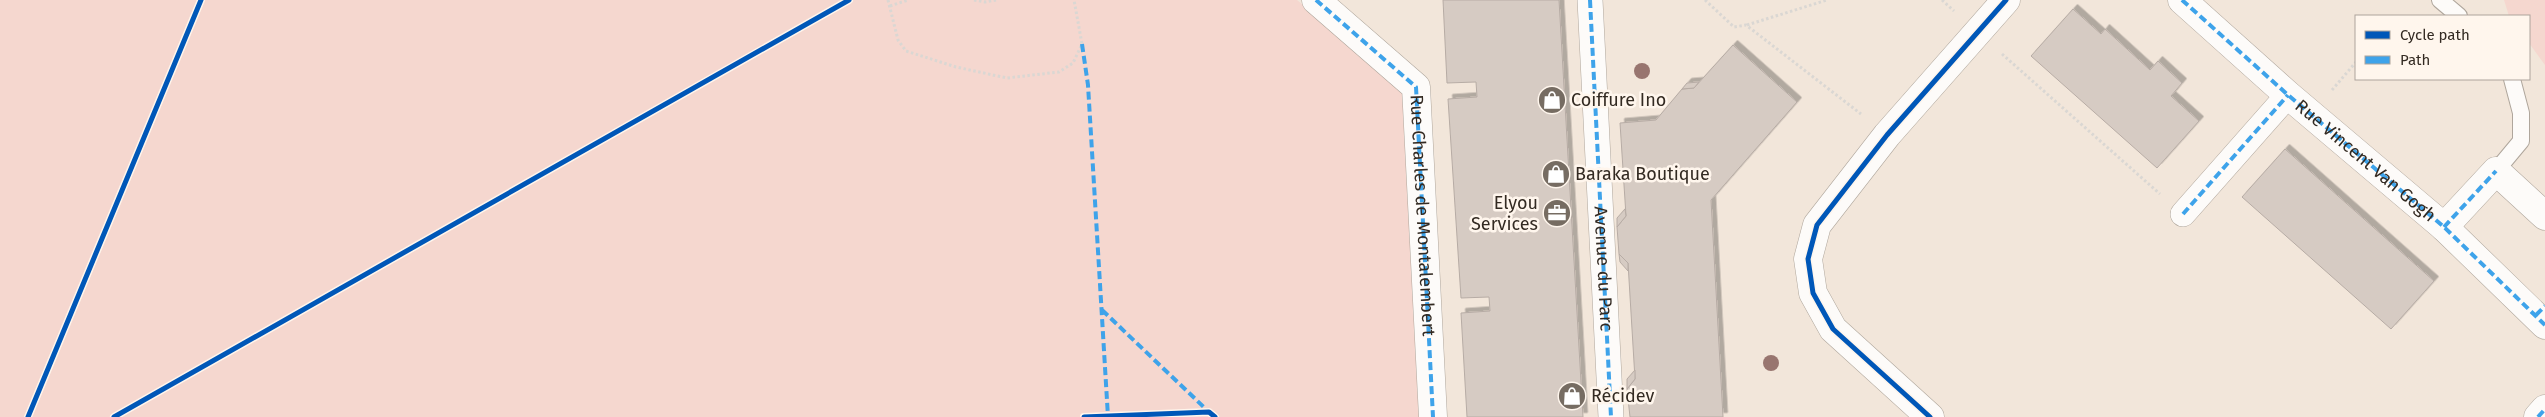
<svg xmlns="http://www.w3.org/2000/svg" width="2545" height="417" font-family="'Fira Sans',sans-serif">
<defs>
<filter id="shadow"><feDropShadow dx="4.5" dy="-4.5" stdDeviation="0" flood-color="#0004"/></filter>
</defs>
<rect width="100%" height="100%" fill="#f2e6da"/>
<g fill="#f5d7cf">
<polygon points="0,0 1297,0 1402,88 1421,417 0,417"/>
<polygon points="2504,0 2545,0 2545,65 2529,43 2529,16 2509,16"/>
</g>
<g fill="#d6cbc3" stroke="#b7aca5" filter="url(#shadow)">
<polygon points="1443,0 1559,0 1583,417 1467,417 1461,313 1490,311 1489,297 1461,298 1448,99 1477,97 1476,82 1447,83"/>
<polygon points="2073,9 2101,34 2105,29 2150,70 2158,61 2182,83 2171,96 2199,121 2157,168 2031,56"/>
<polygon points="1733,45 1797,102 1711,200 1723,417 1630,417 1627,389 1635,379 1628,263 1619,254 1617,227 1626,216 1620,123 1656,120 1682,89 1694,88"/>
<polygon points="1699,82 1694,88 1682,89 1687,83"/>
<polygon points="2285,149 2434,281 2391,329 2242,197"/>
<polygon points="1625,209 1626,216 1617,227 1617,218"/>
<polygon points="1619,254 1628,263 1628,271 1620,262"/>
<polygon points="1635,370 1635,379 1627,389 1627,379"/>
</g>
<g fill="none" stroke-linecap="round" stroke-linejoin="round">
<defs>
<g id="service">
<polyline points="2440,0 2459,16"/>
<polyline points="2496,171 2521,141 2521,113 2512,79"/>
</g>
<g id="pedestrian">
<path id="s1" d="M1590 0 1611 417"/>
<polyline points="2183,214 2288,95"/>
</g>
<g id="minor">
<path id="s2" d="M1316 0 1416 87 1433 417"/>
<path id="s3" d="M2182 0 2288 95 2444 227 2545 325"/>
<polyline points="2444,227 2496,171 2545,216"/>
<polyline points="1930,417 1833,329 1813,293 1808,259 1817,225 1887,135 2006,0"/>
<polyline points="2538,417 2545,409"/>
</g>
</defs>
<use href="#service" stroke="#afa69c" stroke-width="18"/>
<use href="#pedestrian" stroke="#afa69c" stroke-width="26"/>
<use href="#minor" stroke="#afa69c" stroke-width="29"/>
<g stroke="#dad7d3" stroke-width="3" stroke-dasharray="2.5 2.5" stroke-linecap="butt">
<polyline points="888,0 898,40 906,51 956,67 1007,78 1059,72 1073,63 1082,44 1074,0"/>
<polyline points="974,0 985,2 996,0"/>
<polyline points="1705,0 1734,27 1746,25 1861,114"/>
<polyline points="1942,0 1954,11"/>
<polyline points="890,6 908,0"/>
<polyline points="1747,25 1827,0"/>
<polyline points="2002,54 2160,194"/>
<polyline points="2332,90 2356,62"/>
</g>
<use href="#service" stroke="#fdfbf9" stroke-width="16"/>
<use href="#pedestrian" stroke="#fdfbf9" stroke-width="25"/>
<use href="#minor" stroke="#fdfbf9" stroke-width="28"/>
<g stroke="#3ea3ea" stroke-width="4" stroke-dasharray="8 4" stroke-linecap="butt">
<polyline points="1316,0 1416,87 1433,417"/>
<polyline points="1590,0 1611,417"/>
<polyline points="2182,0 2288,95 2444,227 2545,325"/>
<polyline points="1082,44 1088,85 1108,417"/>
<polyline points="2183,214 2288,95"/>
<polyline points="2444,227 2496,171"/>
<polyline points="1102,310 1209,412"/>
<polyline points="2536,315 2545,306"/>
<polyline points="2538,417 2545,409"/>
</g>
<defs>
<g id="cycleway">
<polyline points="28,417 201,0"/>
<polyline points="114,417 849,0"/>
<polyline points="1084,417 1209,412 1215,417"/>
<polyline points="1930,417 1833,329 1813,293 1808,259 1817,225 1887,135 2006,0"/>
</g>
</defs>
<use href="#cycleway" stroke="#fff6ed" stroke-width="8"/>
<use href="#cycleway" stroke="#0057b8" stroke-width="5"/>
</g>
<g fill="#98756f">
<circle cx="1642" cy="71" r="8"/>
<circle cx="1771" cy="363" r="8"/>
</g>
<defs>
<symbol id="shop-disc" viewBox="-11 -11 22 22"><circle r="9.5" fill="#766c62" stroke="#fff6ed"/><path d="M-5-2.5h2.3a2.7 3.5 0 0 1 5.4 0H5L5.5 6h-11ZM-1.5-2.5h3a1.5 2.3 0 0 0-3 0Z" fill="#fff"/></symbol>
<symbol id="office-disc" viewBox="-11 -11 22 22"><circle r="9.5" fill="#766c62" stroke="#fff6ed"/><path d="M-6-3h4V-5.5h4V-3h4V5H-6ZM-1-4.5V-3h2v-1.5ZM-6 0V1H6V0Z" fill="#fff"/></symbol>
</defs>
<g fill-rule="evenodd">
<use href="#shop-disc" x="1536" y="84" width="32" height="32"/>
<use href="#shop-disc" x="1540" y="158" width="32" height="32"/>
<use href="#office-disc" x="1541" y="197" width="32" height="32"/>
<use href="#shop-disc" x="1556" y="380" width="32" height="32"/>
</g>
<g text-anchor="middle" stroke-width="5" stroke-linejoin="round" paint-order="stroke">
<g font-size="18" fill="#332a22" stroke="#fff6ed" text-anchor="start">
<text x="1571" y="106">Coiffure Ino</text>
<text x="1575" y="180">Baraka Boutique</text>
<text x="1538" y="209" text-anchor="end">Elyou<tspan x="1538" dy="21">Services</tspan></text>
<text x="1591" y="402">Récidev</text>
</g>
<g font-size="18" fill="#332a22" stroke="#fff6ed">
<text dy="6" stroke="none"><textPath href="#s3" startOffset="244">Rue Vincent Van Gogh</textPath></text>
<text dy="6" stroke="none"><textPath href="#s2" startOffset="261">Rue Charles de Montalembert</textPath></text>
<text dy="6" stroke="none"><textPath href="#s1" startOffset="269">Avenue du Parc</textPath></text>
</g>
</g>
<rect x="2355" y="15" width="175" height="65" fill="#fff6ed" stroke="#ada49c"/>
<rect x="2365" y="31" width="25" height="8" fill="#0057b8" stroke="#ada49c"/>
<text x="2400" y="40" font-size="15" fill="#332a22">Cycle path</text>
<rect x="2365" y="56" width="25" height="8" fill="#3ea3ea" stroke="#ada49c"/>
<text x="2400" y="65" font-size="15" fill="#332a22">Path</text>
</svg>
